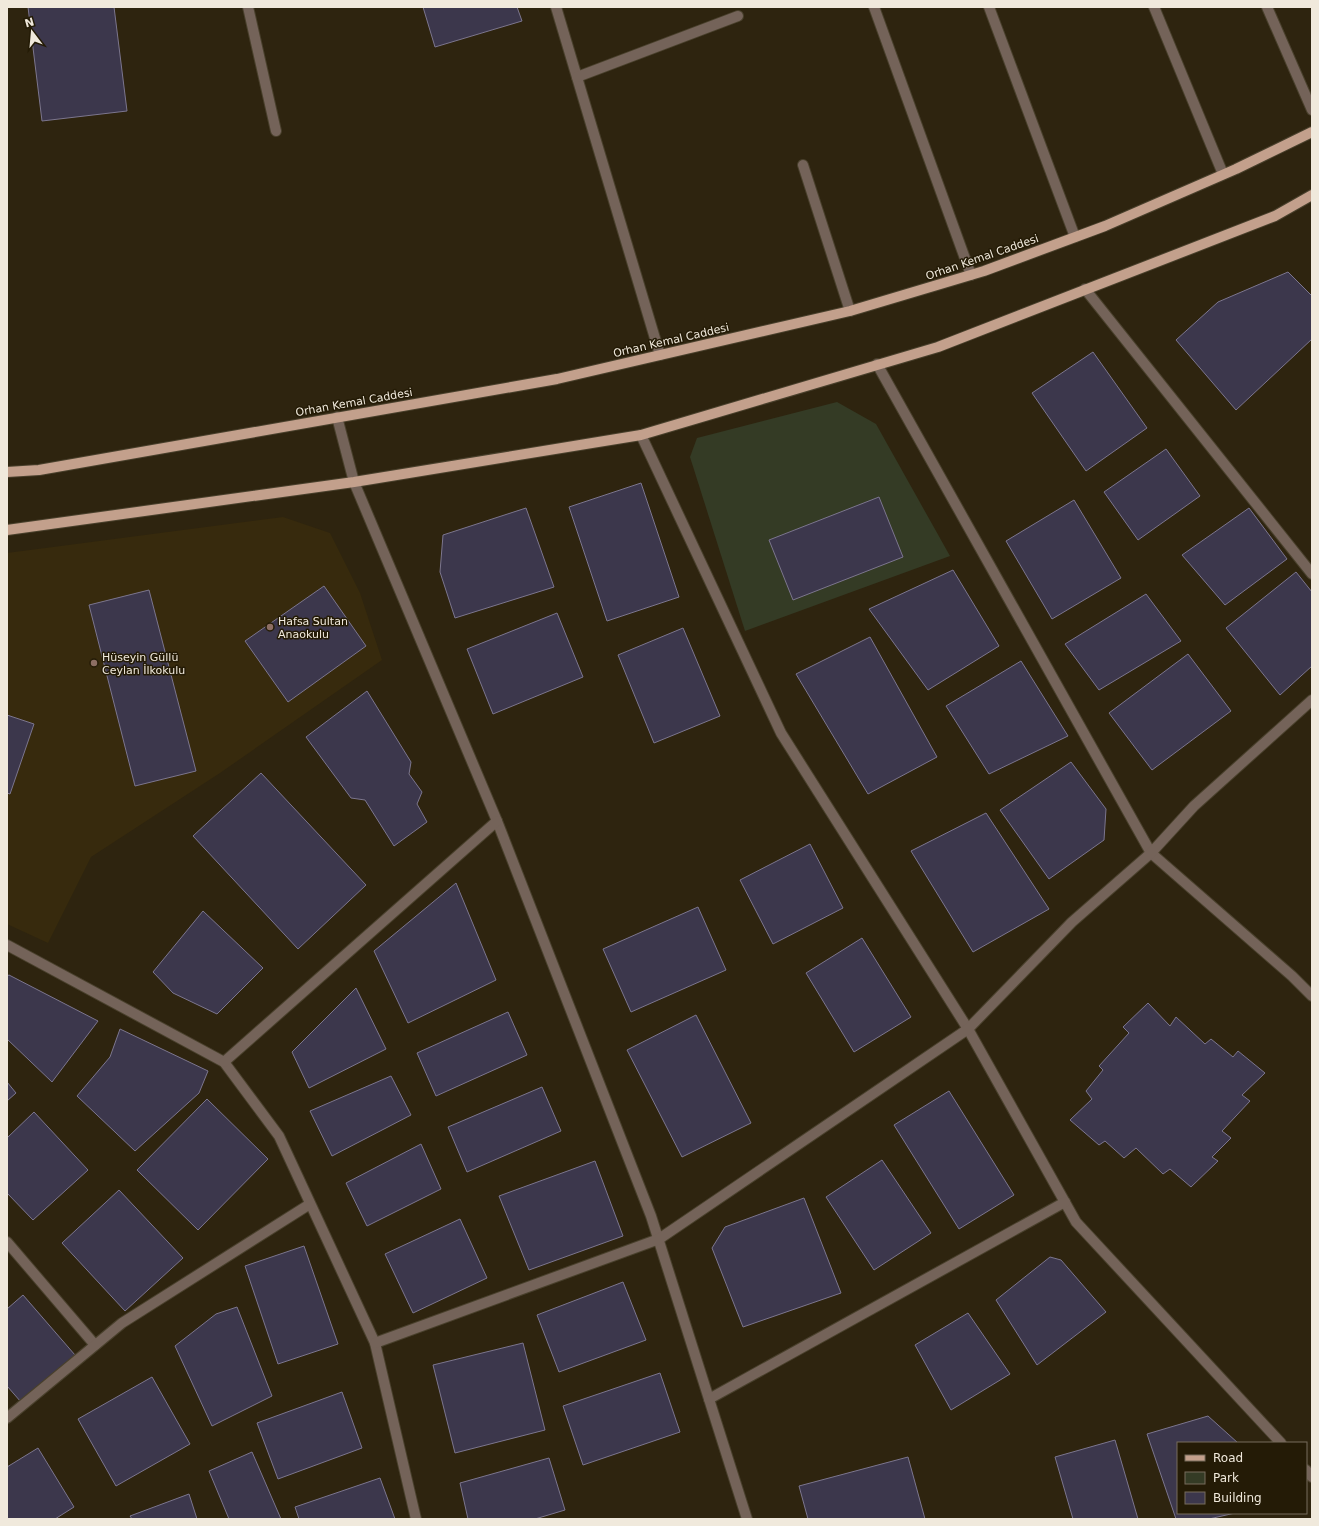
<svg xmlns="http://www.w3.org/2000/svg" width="1319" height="1526" font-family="'DejaVu Sans',sans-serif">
<rect width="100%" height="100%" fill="#2e240f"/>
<polygon fill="#372a0d" points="283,517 330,533 360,593 382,660 220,773 91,857 48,943 7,924 7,553"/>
<polygon fill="#343b25" points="837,402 876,424 950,556 745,631 690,457 697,438"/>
<g fill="#3c374c" stroke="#7c768e">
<polygon points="28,7 114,7 127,111 42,121"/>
<polygon points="423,7 517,7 522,21 435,47"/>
<polygon points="1288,272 1312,296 1312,339 1236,410 1176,340 1218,302"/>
<polygon points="1093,352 1147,428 1086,471 1032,393"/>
<polygon points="1166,449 1200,496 1138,540 1104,492"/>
<polygon points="641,483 679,597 607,621 569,507"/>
<polygon points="879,497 903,557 793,600 769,540"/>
<polygon points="1074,500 1121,578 1052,619 1006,541"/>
<polygon points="526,508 554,587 455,618 440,572 443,535"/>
<polygon points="1249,508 1287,559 1225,605 1182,555"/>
<polygon points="953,570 999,646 928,690 869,609"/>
<polygon points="1296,572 1312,592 1312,666 1280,695 1226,628"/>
<polygon points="324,586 366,646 288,702 245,641"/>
<polygon points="149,590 196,771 135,786 89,605"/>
<polygon points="1146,594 1181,641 1099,690 1065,644"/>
<polygon points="557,613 583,677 493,714 467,649"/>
<polygon points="683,628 720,716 654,743 618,655"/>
<polygon points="870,637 937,757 868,794 796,674"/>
<polygon points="1188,654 1231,711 1152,770 1109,713"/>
<polygon points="1021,661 1068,736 989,774 946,706"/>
<polygon points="367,691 411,762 409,774 422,792 417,804 427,822 394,846 365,800 351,798 306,737"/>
<polygon points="7,715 34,724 10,794 7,793"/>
<polygon points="1071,762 1106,809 1104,840 1049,879 1000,810"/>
<polygon points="261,773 366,885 298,949 193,836"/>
<polygon points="986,813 1049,909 973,952 911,851"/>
<polygon points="810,844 843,908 773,944 740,880"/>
<polygon points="456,883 496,980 408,1023 374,951"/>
<polygon points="698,907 726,970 631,1012 603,949"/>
<polygon points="203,911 263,968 217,1014 173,993 153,972"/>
<polygon points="862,938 911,1017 854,1052 806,973"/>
<polygon points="9,975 98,1021 52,1082 7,1039 7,976"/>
<polygon points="356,988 386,1049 309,1088 292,1052"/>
<polygon points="1148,1003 1170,1026 1176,1017 1205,1044 1211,1039 1233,1057 1238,1051 1265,1073 1242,1095 1250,1101 1222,1131 1231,1138 1212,1157 1218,1161 1191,1187 1170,1169 1163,1174 1136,1148 1124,1158 1105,1141 1099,1145 1070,1120 1092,1099 1086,1091 1103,1070 1099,1066 1129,1033 1123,1027"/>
<polygon points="508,1012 527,1055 436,1096 417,1053"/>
<polygon points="696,1015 751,1123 682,1157 627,1050"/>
<polygon points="120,1029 208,1071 199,1093 135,1151 77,1096 110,1057"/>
<polygon points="391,1076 411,1115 332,1156 310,1111"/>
<polygon points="7,1082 16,1093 7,1101"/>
<polygon points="542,1087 561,1131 467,1172 448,1127"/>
<polygon points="949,1091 1014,1195 959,1229 894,1125"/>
<polygon points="207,1099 268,1159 198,1230 137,1170"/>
<polygon points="34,1112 88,1170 33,1220 7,1193 7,1138"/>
<polygon points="421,1144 441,1189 367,1226 346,1183"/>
<polygon points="882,1160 931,1233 874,1270 826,1197"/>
<polygon points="595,1161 623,1236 529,1270 499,1196"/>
<polygon points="119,1190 183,1258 125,1311 62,1243"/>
<polygon points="804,1198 841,1293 743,1327 712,1248 725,1227"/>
<polygon points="460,1219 487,1278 413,1313 385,1254"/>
<polygon points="304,1246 338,1344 278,1364 245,1266"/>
<polygon points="1050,1257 1061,1260 1106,1312 1037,1365 996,1300"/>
<polygon points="623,1282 646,1340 559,1372 537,1315"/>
<polygon points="23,1295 75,1355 21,1402 7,1386 7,1309"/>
<polygon points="237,1307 272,1396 212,1426 175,1346 216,1314"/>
<polygon points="968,1313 1010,1374 951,1410 915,1345"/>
<polygon points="523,1343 545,1430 455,1453 433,1365"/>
<polygon points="660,1373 680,1432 583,1465 563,1406"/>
<polygon points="152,1377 190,1444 116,1486 78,1419"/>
<polygon points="342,1392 362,1448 278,1479 257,1423"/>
<polygon points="1208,1416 1238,1443 1178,1443 1178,1513 1235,1513 1209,1519 1176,1519 1147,1434"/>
<polygon points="1115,1440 1138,1519 1073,1519 1055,1457"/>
<polygon points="38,1448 74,1507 55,1519 7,1519 7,1467"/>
<polygon points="252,1452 281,1519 229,1519 209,1471"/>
<polygon points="908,1457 925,1519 808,1519 799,1486"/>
<polygon points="549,1458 565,1510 535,1519 468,1519 460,1483"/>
<polygon points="380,1478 395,1519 299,1519 295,1507"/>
<polygon points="189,1494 197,1519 132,1519 130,1516"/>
</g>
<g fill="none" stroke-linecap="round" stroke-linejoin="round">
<defs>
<g id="minor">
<polyline points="248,7 276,131"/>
<polyline points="556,7 660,355"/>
<polyline points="874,7 971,275"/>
<polyline points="989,7 1075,237"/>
<polyline points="1154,7 1223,174"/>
<polyline points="1267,7 1312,110"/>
<polyline points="577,77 738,16"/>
<polyline points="803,165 850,311"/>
<polyline points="1085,289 1312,574"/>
<polyline points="877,364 1151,853 1292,976 1312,996"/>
<polyline points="337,417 354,482 497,821 651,1216 747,1519"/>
<polyline points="641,435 781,733 968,1029 1076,1222 1281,1443"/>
<polyline points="7,945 224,1062 279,1136 375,1343 416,1519"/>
<polyline points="224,1062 497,821"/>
<polyline points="7,1242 95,1345"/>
<polyline points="375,1343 659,1239 968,1029 1072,922 1151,853 1194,806 1312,700"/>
<polyline points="709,1399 1065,1202"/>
<polyline points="7,1418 122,1323 310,1204"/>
<polyline points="1306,1470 1312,1477"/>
</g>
<g id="major">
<polyline points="7,472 39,470 557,379 850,311 984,271 1105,226 1236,169 1312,132"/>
<polyline points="7,530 354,482 641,435 938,347 1275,216 1312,195"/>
</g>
</defs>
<use href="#minor" stroke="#49402c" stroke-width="12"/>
<use href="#major" stroke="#49402c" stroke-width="12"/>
<use href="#minor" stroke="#746359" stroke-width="10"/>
<use href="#major" stroke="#c3a08c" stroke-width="10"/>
</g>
<g fill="#8d6e63" stroke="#241b06" stroke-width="1.5">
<circle cx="270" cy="627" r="4"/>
<circle cx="94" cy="663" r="4"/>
</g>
<g text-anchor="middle" stroke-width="3" stroke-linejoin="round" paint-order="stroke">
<g font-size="11" fill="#f0e9dc" stroke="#241b06">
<text transform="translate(982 257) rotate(-19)" y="4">Orhan Kemal Caddesi</text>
<text transform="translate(671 340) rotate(-13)" y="4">Orhan Kemal Caddesi</text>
<text transform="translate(354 402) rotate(-10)" y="4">Orhan Kemal Caddesi</text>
</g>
<g font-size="11" fill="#f0e9dc" stroke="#241b06" text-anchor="start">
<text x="278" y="625">Hafsa Sultan<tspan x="278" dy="13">Anaokulu</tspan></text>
<text x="102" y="661">Hüseyin Güllü<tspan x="102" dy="13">Ceylan İlkokulu</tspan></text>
</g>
</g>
<rect width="1319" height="1526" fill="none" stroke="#f0e9dc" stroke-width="16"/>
<rect x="1177" y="1442" width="130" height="72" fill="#241b06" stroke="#766d5c"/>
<rect x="1185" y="1455" width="20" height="6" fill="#c3a08c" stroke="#766d5c"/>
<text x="1213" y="1462" font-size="12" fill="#f0e9dc">Road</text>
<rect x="1185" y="1472" width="20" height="12" fill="#343b25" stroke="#766d5c"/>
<text x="1213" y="1482" font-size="12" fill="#f0e9dc">Park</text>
<rect x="1185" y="1492" width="20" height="12" fill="#3c374c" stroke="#766d5c"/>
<text x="1213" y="1502" font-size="12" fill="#f0e9dc">Building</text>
<g transform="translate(32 32) rotate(344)" stroke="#241b06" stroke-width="3" paint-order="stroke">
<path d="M0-3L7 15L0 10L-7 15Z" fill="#f0e9dc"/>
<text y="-6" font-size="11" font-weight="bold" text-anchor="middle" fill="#f0e9dc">N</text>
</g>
</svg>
